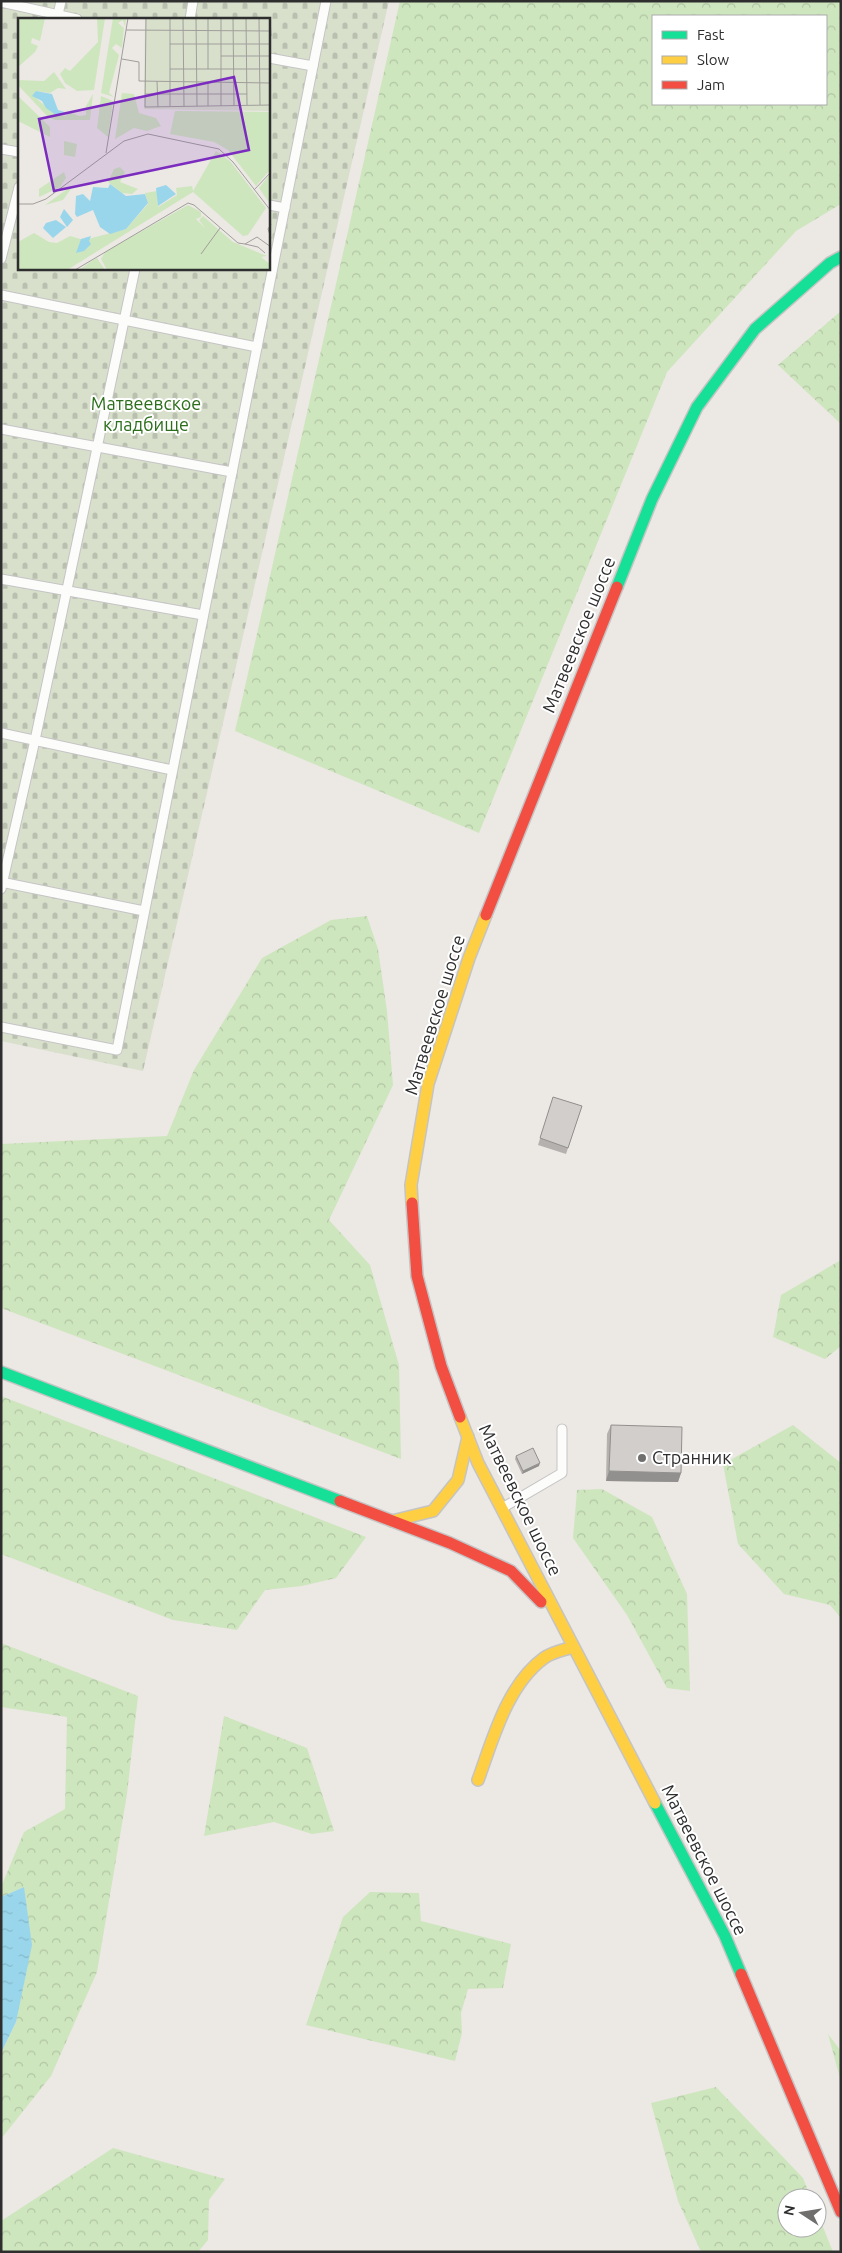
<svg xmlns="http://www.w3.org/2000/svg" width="842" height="2253" font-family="Ubuntu,sans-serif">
<defs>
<pattern id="forest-crowns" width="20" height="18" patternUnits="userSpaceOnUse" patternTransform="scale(1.25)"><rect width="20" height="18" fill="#cee6be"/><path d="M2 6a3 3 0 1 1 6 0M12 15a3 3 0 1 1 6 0" fill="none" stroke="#b1c6a4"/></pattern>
<pattern id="cemetery-stones" width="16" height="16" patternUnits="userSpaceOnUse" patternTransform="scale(1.25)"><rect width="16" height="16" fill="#d8e0cc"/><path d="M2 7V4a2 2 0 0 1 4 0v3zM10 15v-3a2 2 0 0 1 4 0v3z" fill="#bac0b0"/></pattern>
<pattern id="water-ripples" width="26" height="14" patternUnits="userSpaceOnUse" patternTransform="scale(1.25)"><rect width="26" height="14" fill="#99d6ec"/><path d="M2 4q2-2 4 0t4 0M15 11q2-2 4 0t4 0" fill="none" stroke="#84b8cb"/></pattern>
</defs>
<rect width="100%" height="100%" fill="#ece8e4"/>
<g fill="url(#forest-crowns)" fill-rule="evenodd">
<path d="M400 1H841V204L796 231 667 372 479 833 235 731ZM653 16H826V104H653Z"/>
<polygon points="841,311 841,424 778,365"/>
<polygon points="367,916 378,949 387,1011 393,1085 329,1220 370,1265 399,1365 401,1459 1,1308 1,1144 167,1136 194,1070 262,958 331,920"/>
<polygon points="841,1260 841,1346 825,1359 773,1337 781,1295"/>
<polygon points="1,1396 366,1537 336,1578 302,1586 265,1590 237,1630 173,1620 1,1554"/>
<polygon points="793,1425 841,1463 841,1618 830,1605 784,1594 738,1544 723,1464"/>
<polygon points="602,1489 652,1517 687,1594 690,1691 667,1688 627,1615 573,1538 577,1490"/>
<polygon points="1,1643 138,1696 127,1794 97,1972 51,2076 1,2139 1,2053 16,2022 24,1887 1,1897 1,1887 24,1832 65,1809 67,1717 1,1707"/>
<polygon points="224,1716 307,1748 334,1831 312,1834 274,1822 204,1836"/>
<polygon points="370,1892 419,1893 421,1921 511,1944 503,1988 468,1989 461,2013 462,2033 455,2061 306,2025 343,1917"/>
<polygon points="828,2034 841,2051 841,2082"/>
<polygon points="716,2087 803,2178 811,2198 787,2198 787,2228 817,2228 817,2212 833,2252 701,2252 678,2201 651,2103"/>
<polygon points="113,2148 225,2179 209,2200 208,2240 198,2252 1,2252 1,2221"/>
</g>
<path fill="url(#cemetery-stones)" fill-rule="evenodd" d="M1 1H389L143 1071 1 1041ZM19 19H269V269H19Z"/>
<polygon fill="url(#water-ripples)" points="24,1887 32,1945 16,2022 1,2053 1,1897"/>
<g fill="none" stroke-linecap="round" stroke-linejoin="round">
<defs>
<g id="lane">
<polyline points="1,2 77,19"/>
<polyline points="57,19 61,1"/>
<polyline points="190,19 193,1"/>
<polyline points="269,58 313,66"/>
<polyline points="1,149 19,152"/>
<polyline points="269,205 285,208"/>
<polyline points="1,259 19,187"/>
<polyline points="1,295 257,347"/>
<polyline points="1,429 232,472"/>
<polyline points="1,579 203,615"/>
<polyline points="1,733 172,770"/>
<polyline points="1,882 144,911"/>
<polyline points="1,889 35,740 135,269"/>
<polyline points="1,1027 117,1050 326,1"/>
<polyline points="504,1507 562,1473 562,1429"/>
</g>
<g id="fast">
<polyline points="617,587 652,499 697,407 755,329 830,263 841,257"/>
<polyline points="1,1372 340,1501"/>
<polyline points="655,1803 725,1936 741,1974"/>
</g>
<g id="slow">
<polyline points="412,1203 411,1185 428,1084 469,958 486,915"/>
<polyline points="460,1417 478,1463 655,1803"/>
<polyline points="392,1521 433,1511 458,1480 468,1437"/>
<path d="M478 1780C493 1739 507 1685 544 1658 552 1652 564 1650 573 1647"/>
</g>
<g id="jam">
<polyline points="486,915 617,587"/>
<polyline points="412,1203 417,1276 441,1366 460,1417"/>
<polyline points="340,1501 450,1543 511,1571 541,1602"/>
<polyline points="741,1974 841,2212"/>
</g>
</defs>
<use href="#lane" stroke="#c5c4c5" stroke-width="11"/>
<use href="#fast" stroke="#c5c4c5" stroke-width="14"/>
<use href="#slow" stroke="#c5c4c5" stroke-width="14"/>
<use href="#jam" stroke="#c5c4c5" stroke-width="14"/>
<use href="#lane" stroke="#fcfcfb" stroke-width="9"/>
<use href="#fast" stroke="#16e098" stroke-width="11"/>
<use href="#slow" stroke="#ffcf43" stroke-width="11"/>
<use href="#jam" stroke="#f24e42" stroke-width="11"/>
</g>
<g fill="#b4b1af">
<polygon points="553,1097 582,1106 566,1154 538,1145"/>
<polygon points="611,1425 681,1473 678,1482 606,1481 607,1434"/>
<polygon points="516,1456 539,1466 522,1474 515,1459"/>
</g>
<g fill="#92908e">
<polygon points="540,1463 539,1466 522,1474 523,1471"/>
<polygon points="609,1471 681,1473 678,1482 606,1481"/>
</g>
<g fill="#d1cecb" stroke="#92908e">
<polygon points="553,1097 582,1106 568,1148 540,1138"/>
<polygon points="611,1425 682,1427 681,1473 609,1471"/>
<polygon points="533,1448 540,1463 523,1471 516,1456"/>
</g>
<circle fill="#706f6e" stroke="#fff" stroke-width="2" cx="642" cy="1458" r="5"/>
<g text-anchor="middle" stroke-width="4" stroke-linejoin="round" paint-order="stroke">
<g font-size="18" fill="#2c6e1b" stroke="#fff">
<text x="146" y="410">Матвеевское<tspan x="146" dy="21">кладбище</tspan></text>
</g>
<g font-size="18" fill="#2e2e2e" stroke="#fff">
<text transform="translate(579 635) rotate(-68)" y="6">Матвеевское шоссе</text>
<text transform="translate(435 1015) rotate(-73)" y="6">Матвеевское шоссе</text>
<text transform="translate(520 1500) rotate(64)" y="6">Матвеевское шоссе</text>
<text transform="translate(704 1860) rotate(63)" y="6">Матвеевское шоссе</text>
</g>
<g font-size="18" fill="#2e2e2e" stroke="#fff" text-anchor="start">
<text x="652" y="1464">Странник</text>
</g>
</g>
<g transform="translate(18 18)">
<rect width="252" height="252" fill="#ece8e4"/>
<path d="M170 187 183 194V199L178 201 187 210 181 202 185 198 215 224 249 238 243 239 252 246V252H89L83 241 87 234ZM79 240 87 252H61L75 242Z" fill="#cee6be"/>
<path d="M0 0H27L22 23 14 20 13 25 20 28 17 34 0 49ZM79 0H87L76 72 59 73 47 65 42 56 47 50 52 53 80 24ZM95 0H108L107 9 105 2 100 5 106 10 104 30 98 26 94 30 101 37 91 75 96 79 83 75ZM36 54 48 71 40 70 32 75 18 73 19 81 38 97 48 98 51 94 61 98 68 97V88L75 76 72 102H37L29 98 0 67V62L26 63ZM104 75 116 76 121 95 138 100 143 108 129 113 116 110 97 121ZM0 78 32 109V119L0 103ZM83 78 95 83 90 119 79 110ZM157 93 252 94V152L238 168 210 132 196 124 152 116ZM46 123 59 126 57 139 46 137ZM198 133 212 143 248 190 230 217 225 218 175 174 49 252H0V224L16 215 31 224 39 225 52 218 66 222 108 211 130 186 127 175 139 173 140 189 159 177 158 170 174 168 175 173ZM102 149 107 154 102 164 120 171 114 176 104 175 90 164 96 151ZM46 154 48 160 42 169 21 179V171ZM252 156V186L241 170ZM55 168 45 182 27 187 48 172Z" fill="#cee6be"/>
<path d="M127 0H252V93L126 91Z" fill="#d8e0cc"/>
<path d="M18 73 34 76 40 92 53 96 38 97 28 90 24 83 14 78ZM92 166 108 178 127 176 130 185 108 211 92 216 82 209 75 192 59 199 57 196 58 178 65 176 72 183 75 169 90 170ZM148 167 158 176 140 188 138 170ZM46 191 55 202 49 209 42 199ZM38 202 48 209 35 220 25 210 28 205ZM73 218 71 223 73 226 66 233 58 235 63 221Z" fill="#99d6ec"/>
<path fill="none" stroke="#a09e9b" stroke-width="1" d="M128 0 127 89 253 87M152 0H170M165 0 166 88M178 0 179 88M190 0V51M203 0V88M215 0 216 88M228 0 229 87M229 0H253M241 0 242 87M252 0 253 18M108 12 253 13M152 26H253M203 38H253M104 41 121 44V63L253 65M152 51H253M139 63 140 89M190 64V88M127 76H229M152 88V0M88 135 110 0M236 172 253 154M0 186H15L28 181 106 123 130 116 201 131 215 144 253 193M253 206 250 211 253 220M227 226 240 229 247 235M183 236 202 210M57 252 170 185 176 187 220 225 227 226 239 219 253 229"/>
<path fill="#7b2cbf" fill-opacity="0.15" stroke="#7b2cbf" stroke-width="2.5" d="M216 59 231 132 36 173 21 101Z"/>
<rect width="252" height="252" fill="none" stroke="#2e2e2e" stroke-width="2.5"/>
</g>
<rect width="842" height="2253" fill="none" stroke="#2e2e2e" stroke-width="5"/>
<rect x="652" y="15" width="175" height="90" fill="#ffffff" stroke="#ababab"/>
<rect x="662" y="31" width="25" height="8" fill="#16e098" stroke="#ababab"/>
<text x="697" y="40" font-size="15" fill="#2e2e2e">Fast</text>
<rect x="662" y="56" width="25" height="8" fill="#ffcf43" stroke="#ababab"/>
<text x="697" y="65" font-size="15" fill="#2e2e2e">Slow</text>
<rect x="662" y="81" width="25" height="8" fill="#f24e42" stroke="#ababab"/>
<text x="697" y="90" font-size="15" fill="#2e2e2e">Jam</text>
<g transform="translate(802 2213) rotate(282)"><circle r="24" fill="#ffffff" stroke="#ababab"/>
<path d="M0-4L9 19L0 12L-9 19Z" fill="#706f6e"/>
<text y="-8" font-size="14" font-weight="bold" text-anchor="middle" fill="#2e2e2e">N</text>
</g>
</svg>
